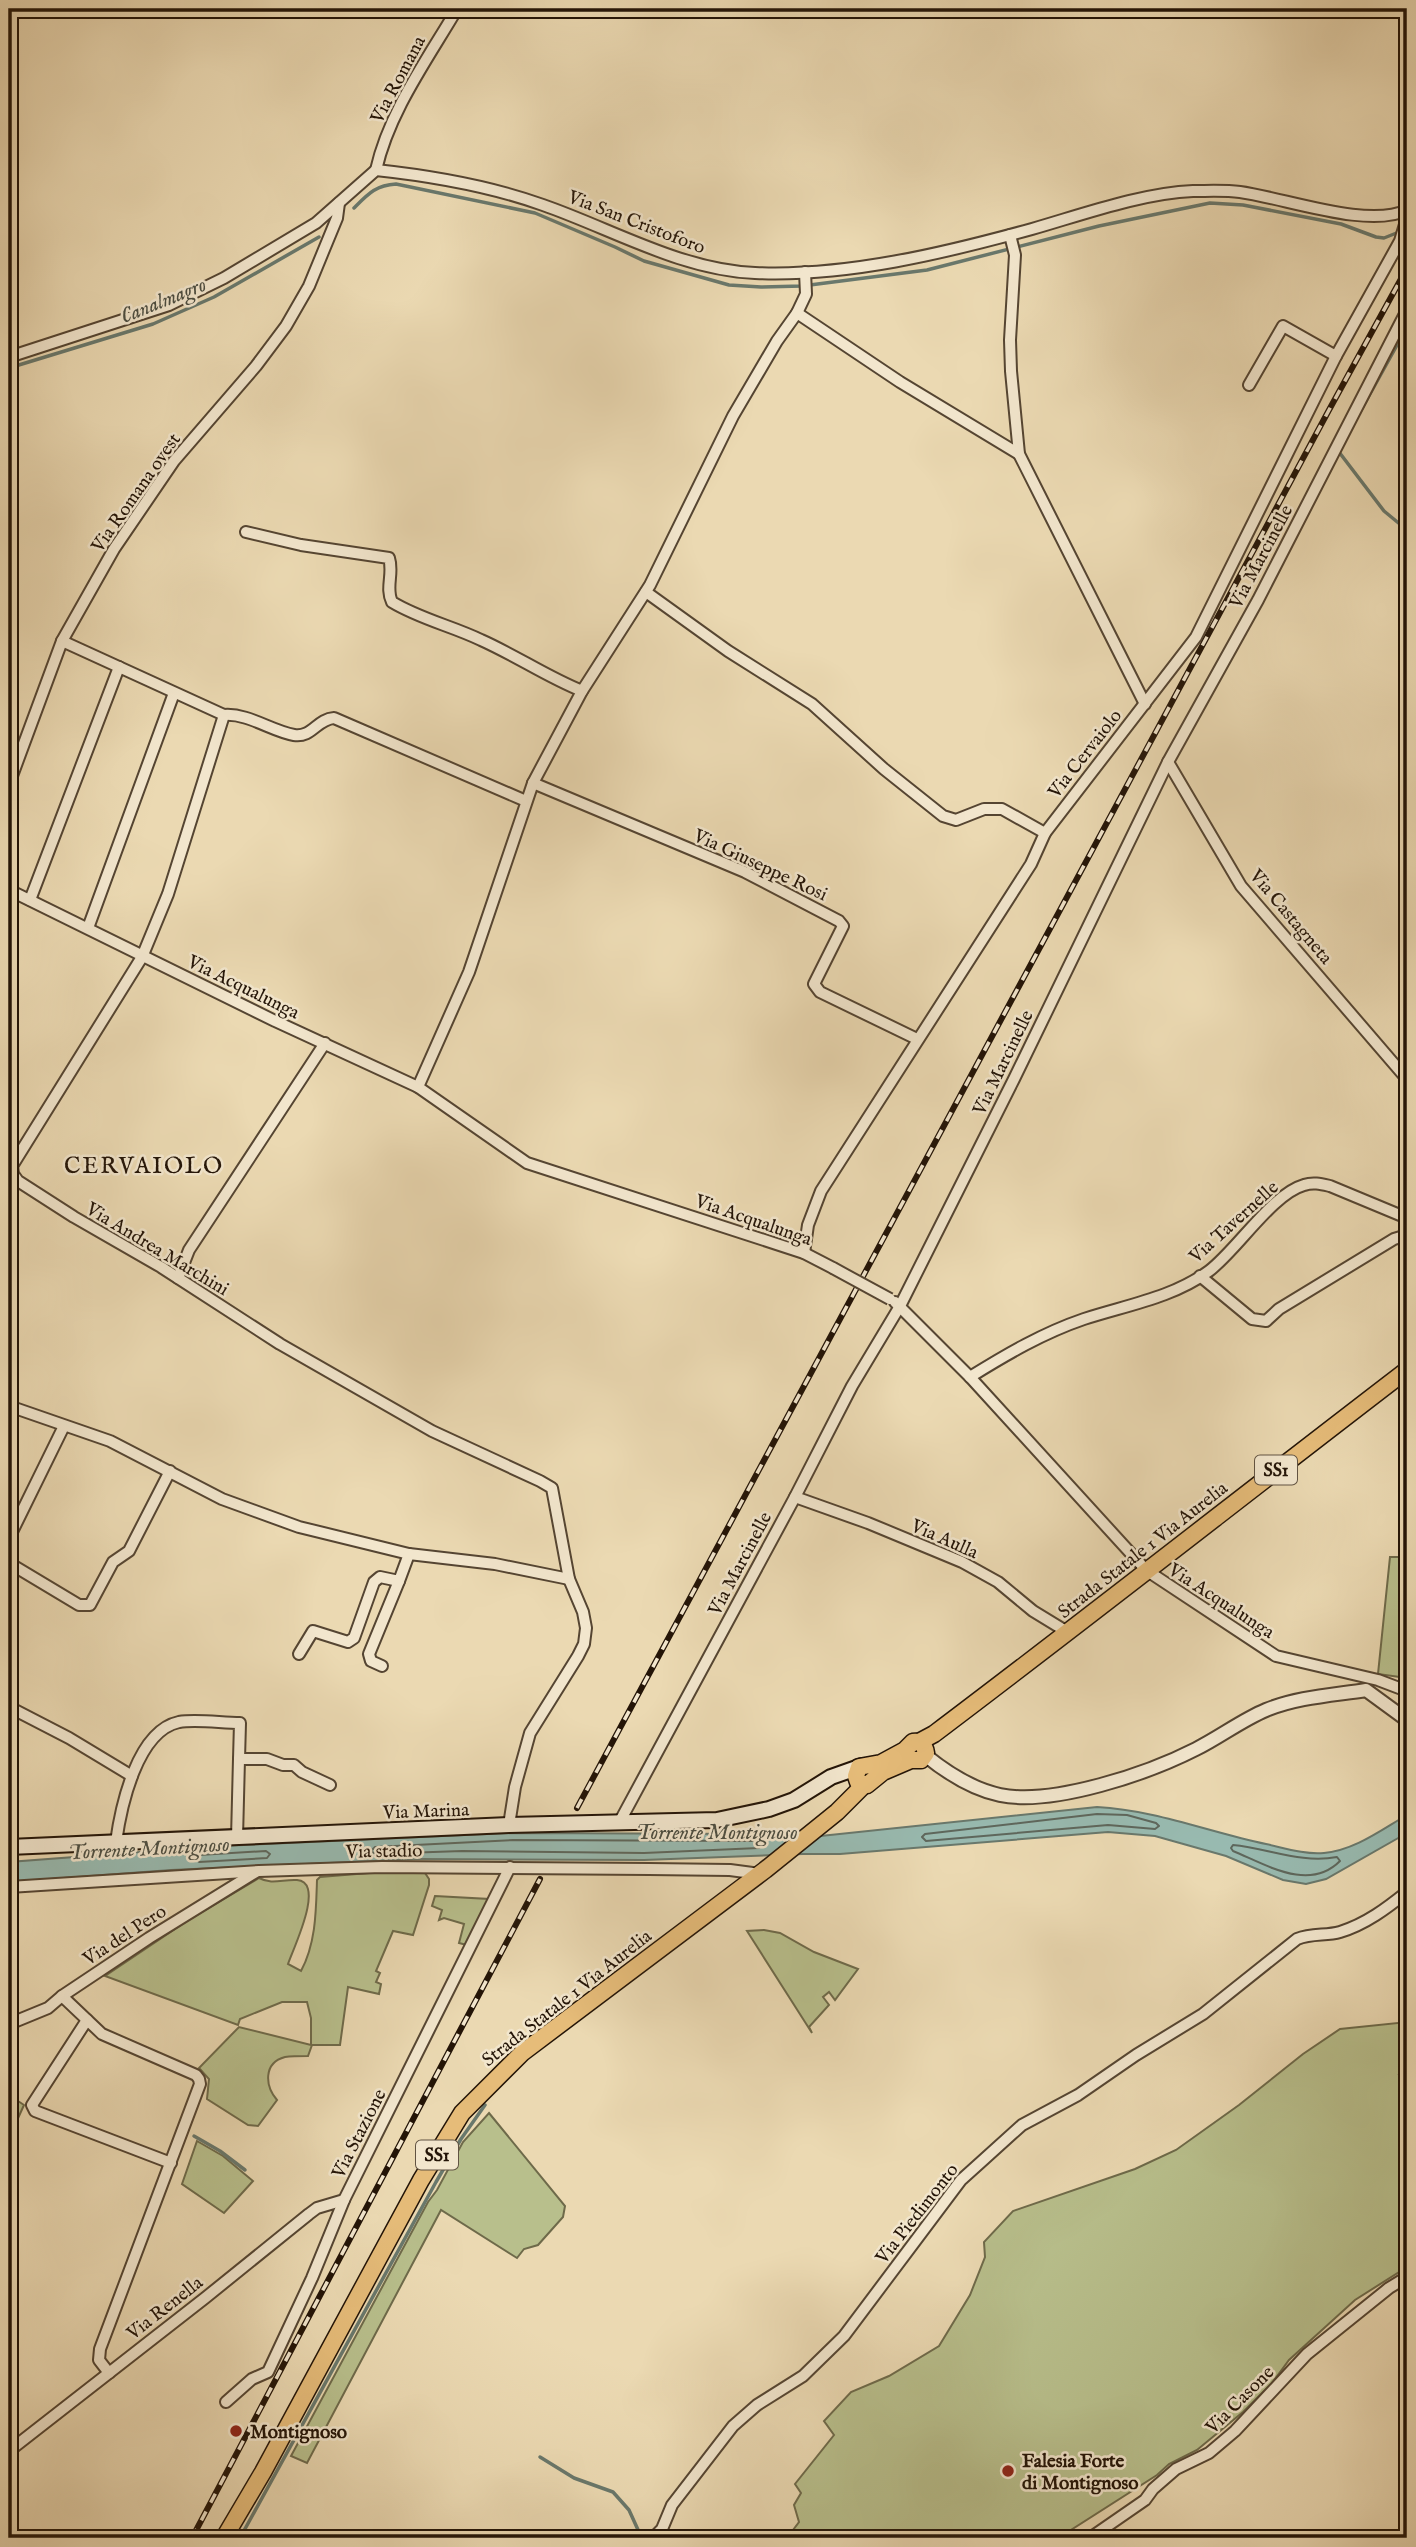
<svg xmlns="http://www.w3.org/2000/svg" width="1416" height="2547" font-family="'IM FELL English',serif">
<rect width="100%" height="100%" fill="#ebd9b2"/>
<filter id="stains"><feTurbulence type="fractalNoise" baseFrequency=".00286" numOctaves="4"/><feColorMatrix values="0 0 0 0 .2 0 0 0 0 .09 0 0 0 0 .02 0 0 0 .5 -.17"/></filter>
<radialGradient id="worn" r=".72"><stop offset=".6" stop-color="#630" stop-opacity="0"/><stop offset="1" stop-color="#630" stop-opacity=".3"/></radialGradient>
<g fill="#b8bf8c" stroke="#6e6a4a" stroke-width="2">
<polygon points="1390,1557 1407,1557 1407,1678 1378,1674"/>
<path d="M406 1870 425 1873 429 1879V1885L413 1935 393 1931 376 1971 380 1973 376 1982 381 1984 379 1994 348 1987 340 2045H312L308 2056C301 2056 292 2056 285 2057 263 2063 265 2086 277 2100L258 2126 248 2125 207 2099 209 2079 199 2068 239 2027 311 2045V2018L307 2002H282L240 2019 238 2025 105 1976 187 1921 259 1878C272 1885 283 1879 297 1880 326 1882 293 1949 288 1964L301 1971C316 1943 316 1911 317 1880L320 1877Z"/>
<polygon points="435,1896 489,1899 467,1945 459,1943 464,1924 444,1918 439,1920 442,1910 432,1906"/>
<polygon points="764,1930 780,1933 814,1952 858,1969 835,2000 829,1992 823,1997 829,2005 809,2027 812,2033 747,1931"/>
<polygon points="1407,2022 1407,2062 1399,2074 1407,2077 1407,2267 1355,2300 1289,2360 1272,2383 1243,2412 1197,2450 1169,2464 1157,2475 1071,2530 1066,2538 787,2538 799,2522 794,2505 801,2493 795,2484 834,2435 824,2421 851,2392 889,2376 939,2346 970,2295 985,2257 984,2242 1013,2211 1135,2169 1176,2150 1239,2105 1303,2054 1340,2029"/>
<polygon points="9,2095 24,2105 9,2138"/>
<polygon points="489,2113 565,2206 563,2217 538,2245 524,2249 517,2258 441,2210 307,2463 291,2456 428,2202 437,2190 463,2142"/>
<polygon points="197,2141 223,2156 253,2181 224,2213 182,2184"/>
</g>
<path fill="#98bab0" stroke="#69786c" stroke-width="2" d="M1097 1807C1155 1810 1209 1832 1266 1844 1284 1848 1306 1855 1324 1853 1355 1850 1381 1830 1407 1815V1833L1326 1879 1306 1884 1283 1880 1226 1856 1155 1836 1108 1832 840 1854H803L644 1860 420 1859 171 1870 9 1882V1862L220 1846 512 1833 755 1834 792 1839Z"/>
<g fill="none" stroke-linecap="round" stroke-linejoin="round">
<g stroke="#5e675c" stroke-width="2">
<polygon points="1097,1814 1127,1815 1156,1823 1159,1826 1155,1829 1108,1825 926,1841 922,1837 925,1834"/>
<polygon points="513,1840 754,1841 761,1842 762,1845 759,1848 644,1853 462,1851 375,1854 371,1851 375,1847"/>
<path d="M1233 1845C1268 1848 1301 1864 1337 1857L1340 1861C1309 1892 1267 1865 1233 1851L1231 1848Z"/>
<polygon points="266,1851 270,1854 267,1858 199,1862 196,1858 199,1855"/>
</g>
<g stroke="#69786c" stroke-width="3.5">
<path d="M354 208C368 194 376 185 396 184L535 213 615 247 644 261 729 285 761 287 802 286 927 270 1099 226 1210 203 1243 205 1341 224 1376 237 1384 238 1399 232"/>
<polyline points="1403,255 1407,259"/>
<polyline points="9,368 153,324 214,297 319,237"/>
<polyline points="1360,412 1407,327"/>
<polyline points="1340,450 1339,452 1384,511 1407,530"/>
<polyline points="194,2136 220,2151 245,2170"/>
<polyline points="540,2457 574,2478 613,2492 629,2510 639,2532"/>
<polyline points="240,2538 436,2182 461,2139 485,2105"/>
</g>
<defs>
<g id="minor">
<path d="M376 170C389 112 427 60 457 9"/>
<polyline points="1010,235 1015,255 1010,340 1011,371 1019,454 1145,704"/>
<polyline points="797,313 900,382 1019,454"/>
<path d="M9 357 169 305 224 278 316 223 376 170C432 176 490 186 543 205 612 229 681 270 755 273 846 277 945 253 1032 229 1081 215 1142 193 1193 191 1208 191 1225 190 1240 192 1285 198 1368 229 1407 210"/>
<polyline points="1249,385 1283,326 1336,356"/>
<path d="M246 532 301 545 389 558C394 573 385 588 392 602 420 619 452 626 481 640 515 655 547 677 582 691"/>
<polyline points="646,592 728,651 812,704 884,769 943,816 956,820 984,809 1002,809 1045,833"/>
<path d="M62 641 224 715C248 713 271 731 294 735 312 738 317 719 334 718L526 801"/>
<polyline points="224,715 168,894 142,957 12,1166 13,1174 18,1181 74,1217 161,1267 280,1344 432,1431 540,1481 552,1488 569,1579 583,1612 586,1628 584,1644 578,1656 530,1733 515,1787 509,1825"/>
<polyline points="1168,762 1241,886 1407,1079"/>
<polyline points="533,783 745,872 839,921 843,926 814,984 820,992 917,1039"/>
<polyline points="9,784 62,641 114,549 174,461 256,366 286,326 309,286 337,218 339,203"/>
<polyline points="9,890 275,1021 418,1087 527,1163 804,1253 833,1268"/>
<polyline points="30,900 119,667"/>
<polyline points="88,928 174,693"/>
<polyline points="418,1087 469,972 533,783 582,691 650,585 733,416 777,341 797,313 806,294 805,272"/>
<polyline points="804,1253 808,1225 821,1191 1031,864 1045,833 1196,637 1336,356 1400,241 1406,221"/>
<polyline points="1200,1276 1252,1319 1266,1321 1279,1309 1394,1239 1407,1235"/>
<polyline points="178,1278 189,1250 325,1043"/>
<polyline points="895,1302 970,1377 1146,1570 1276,1656 1378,1680 1407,1691"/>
<path d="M970 1377C1007 1354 1043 1333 1084 1319 1127 1305 1172 1298 1209 1271 1237 1250 1272 1194 1304 1185 1313 1182 1321 1184 1330 1186L1407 1218"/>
<polyline points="9,1406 110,1441 222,1499 299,1527 409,1554 495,1564 569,1579"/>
<polyline points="795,1497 868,1523 962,1562 998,1582 1033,1611 1069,1633"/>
<polyline points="9,1538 64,1426"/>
<polyline points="9,1563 79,1605 90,1605 113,1562 129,1551 170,1471"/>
<polyline points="299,1654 313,1631 348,1642 354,1638 374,1582 380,1577 399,1581 409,1554"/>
<polyline points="382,1666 371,1661 369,1654 399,1581"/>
<polyline points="9,1707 69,1738 132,1776"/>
<polyline points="619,1823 795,1497 852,1386 900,1306 1014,1079 1168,762 1258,600 1407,310"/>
<polyline points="237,1838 239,1759"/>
<path d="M116 1842C121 1806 137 1731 179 1722 196 1719 222 1723 240 1723L239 1759H267L283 1765H294L302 1772 330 1785"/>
<polyline points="9,1887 259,1871 382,1867 649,1869 730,1870 760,1874"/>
<polyline points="62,1996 102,2034 196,2075 199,2079 200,2084 100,2349 99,2360 109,2373"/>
<polyline points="87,2020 32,2105 35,2111 171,2163"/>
<polyline points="9,2024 48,2008 62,1996 149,1938 256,1872"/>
<polyline points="226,2402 252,2379 268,2372 312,2278 344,2200 510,1867"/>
<polyline points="9,2451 205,2298 309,2214 317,2208 344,2200"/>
<polyline points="569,2538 593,2536 619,2538"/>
<path d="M653 2538 662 2529 672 2505 733 2426 757 2405 803 2376 844 2336 961 2180 981 2162 1022 2125 1078 2095 1136 2055 1203 2014 1297 1939C1312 1933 1326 1936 1340 1932 1366 1924 1387 1908 1407 1892"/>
<polyline points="1090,2538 1145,2500 1153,2489 1176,2469 1209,2453 1235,2431 1307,2354 1389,2288 1407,2277"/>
</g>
<path id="tertiary" d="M925 1755C947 1773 972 1789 1000 1795 1053 1806 1149 1773 1196 1749 1220 1737 1242 1720 1266 1710 1297 1697 1334 1695 1366 1690L1407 1720"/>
<polyline id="secondary" points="9,1847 509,1825 717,1820 769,1809 794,1800 831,1777 862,1766"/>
<g id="primary">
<path d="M913 1742C920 1741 925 1745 926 1753L921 1760H911L883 1772 867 1785 858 1782 856 1776 859 1767 881 1763 905 1750Z"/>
<path d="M919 1742 934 1734C1093 1614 1249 1491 1407 1370"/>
<polyline points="224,2538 263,2472 421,2180 462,2113 522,2053 765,1870 837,1812 864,1785"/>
</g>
</defs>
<use href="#minor" stroke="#554532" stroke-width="14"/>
<use href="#tertiary" stroke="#554532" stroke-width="16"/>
<use href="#secondary" stroke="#231407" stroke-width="18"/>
<use href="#primary" stroke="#231407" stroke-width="19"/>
<use href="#minor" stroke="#f2e6cd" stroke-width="10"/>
<use href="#tertiary" stroke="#f2e6cd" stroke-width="12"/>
<use href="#secondary" stroke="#f2e6cd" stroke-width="14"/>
<use href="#primary" stroke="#e6bc79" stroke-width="16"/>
<defs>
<g id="rail">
<polyline points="577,1808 1329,410 1407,268"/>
<polyline points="192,2538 540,1879"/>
</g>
</defs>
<use href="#rail" stroke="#231407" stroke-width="6"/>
<use href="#rail" stroke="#f2e6cd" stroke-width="3.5" stroke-dasharray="10" stroke-linecap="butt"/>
<defs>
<polyline id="minor-bridge" points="833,1268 890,1299"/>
</defs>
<use href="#minor-bridge" stroke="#554532" stroke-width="14" stroke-linecap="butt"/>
<use href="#minor-bridge" stroke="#f2e6cd" stroke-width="10"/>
</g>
<g fill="#8f2418" stroke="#f2e6cd" stroke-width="2.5">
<circle cx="236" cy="2431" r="7"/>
<circle cx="1008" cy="2471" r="7"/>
</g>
<g text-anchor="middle" stroke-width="5" stroke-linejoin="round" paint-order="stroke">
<g fill="#f2e6cd" stroke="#615342" stroke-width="2">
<rect x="1255" y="1455.5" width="42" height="29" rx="5"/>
<rect x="416" y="2140.5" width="42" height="29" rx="5"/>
</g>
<g font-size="18" font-weight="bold" fill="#231407">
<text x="1276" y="1476">SS1</text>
<text x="437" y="2161">SS1</text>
</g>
<g font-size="19" fill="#231407" stroke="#f2e6cd">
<text transform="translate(397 79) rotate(-62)" y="7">Via Romana</text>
<text transform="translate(637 221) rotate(21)" y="7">Via San Cristoforo</text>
<text transform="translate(135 492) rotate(-55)" y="7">Via Romana ovest</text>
<text transform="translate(1260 556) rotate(-62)" y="7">Via Marcinelle</text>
<text transform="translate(1084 753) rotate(-52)" y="7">Via Cervaiolo</text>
<text transform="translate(761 864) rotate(25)" y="7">Via Giuseppe Rosi</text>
<text transform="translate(1292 916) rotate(50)" y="7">Via Castagneta</text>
<text transform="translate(244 986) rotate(26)" y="7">Via Acqualunga</text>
<text transform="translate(1002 1062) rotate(-64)" y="7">Via Marcinelle</text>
<text transform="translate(754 1219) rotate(19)" y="7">Via Acqualunga</text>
<text transform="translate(1233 1221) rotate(-42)" y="7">Via Tavernelle</text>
<text transform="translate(158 1248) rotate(31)" y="7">Via Andrea Marchini</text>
<text transform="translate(945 1538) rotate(24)" y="7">Via Aulla</text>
<text transform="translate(1142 1549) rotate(-38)" y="7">Strada Statale 1 Via Aurelia</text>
<text transform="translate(739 1563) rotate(-62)" y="7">Via Marcinelle</text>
<text transform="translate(1222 1600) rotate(33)" y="7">Via Acqualunga</text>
<text transform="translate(426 1810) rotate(-2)" y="7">Via Marina</text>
<text transform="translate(384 1850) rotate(-1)" y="7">Via stadio</text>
<text transform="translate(124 1934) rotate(-33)" y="7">Via del Pero</text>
<text transform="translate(566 1997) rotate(-38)" y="7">Strada Statale 1 Via Aurelia</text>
<text transform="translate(358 2133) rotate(-63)" y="7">Via Stazione</text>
<text transform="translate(916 2213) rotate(-52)" y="7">Via Piedimonto</text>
<text transform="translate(164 2307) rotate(-38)" y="7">Via Renella</text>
<text transform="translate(1239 2399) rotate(-45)" y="7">Via Casone</text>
</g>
<g font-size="19" font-weight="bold" fill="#231407" stroke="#f2e6cd" text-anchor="start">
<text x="250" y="2438">Montignoso</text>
<text x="1022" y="2467">Falesia Forte<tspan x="1022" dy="22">di Montignoso</tspan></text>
</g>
<g font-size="21" font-style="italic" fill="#4c4e42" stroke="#f2e6cd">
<text transform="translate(163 300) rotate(-22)" y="7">Canalmagro</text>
<text x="717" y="1839">Torrente Montignoso</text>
<text transform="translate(149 1848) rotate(-3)" y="7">Torrente Montignoso</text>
</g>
<g font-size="23" letter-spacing="2" fill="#231407" stroke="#f2e6cd">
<text x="144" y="1173">CERVAIOLO</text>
</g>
</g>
<rect width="1416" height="2547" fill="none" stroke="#ebd9b2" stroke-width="35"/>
<rect x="10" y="10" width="1395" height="2526" fill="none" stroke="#231407" stroke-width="3.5"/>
<rect x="18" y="18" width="1381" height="2512" fill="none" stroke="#231407" stroke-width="2"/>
<rect width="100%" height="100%" filter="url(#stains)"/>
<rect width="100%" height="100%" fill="url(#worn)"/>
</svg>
